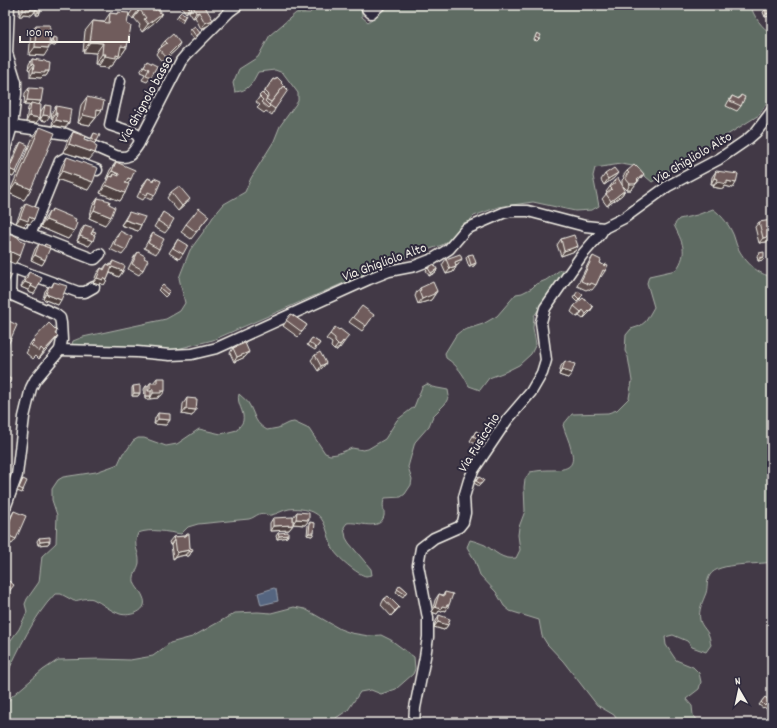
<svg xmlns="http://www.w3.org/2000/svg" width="777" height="728" font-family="Dekko,sans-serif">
<rect width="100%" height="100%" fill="#423946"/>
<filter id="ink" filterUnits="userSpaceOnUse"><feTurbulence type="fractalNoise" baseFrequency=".025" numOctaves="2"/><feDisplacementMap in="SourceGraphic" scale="8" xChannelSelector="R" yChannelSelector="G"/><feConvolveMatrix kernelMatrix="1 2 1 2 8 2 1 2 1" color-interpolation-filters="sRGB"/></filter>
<g filter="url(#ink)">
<g fill="#5e6c63" stroke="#a9aea6">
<path d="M311 5H362V17L368 22 382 11 386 5H751C752 15 763 29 772 34V95L759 115 652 182 633 166 621 164 595 168 593 176 599 206 592 210 575 211 533 202 498 207 474 216 454 237 442 245 392 262 213 340 161 353 71 347 73 341 83 337 166 319 180 311 185 303 179 278 190 250 204 231 213 217 224 204 245 192 251 178 274 141 280 126 298 101V93L283 73 275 70 258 72C252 83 249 91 235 92L233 83 239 69 258 57 270 35 296 13H310L315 8Z"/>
<path d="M713 209C720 214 727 222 731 230 735 236 735 244 739 250 745 261 759 276 772 276V562C758 565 718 562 710 575 706 581 708 587 706 593 703 601 698 610 700 620 701 626 707 630 709 636 710 638 710 642 711 645L706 652 692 647 687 641 673 635 665 637 666 645 676 660 693 667 699 673 701 682 699 689 686 699 692 706 693 715 700 723H619L614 715 597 705 563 661 547 644 542 636 539 620 510 611 504 606 496 592 480 575 475 561 467 547 470 540C475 541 480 543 485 545 496 552 502 560 516 558L520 550 518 535 519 527 525 511 524 487 525 479 530 472C536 471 542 470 548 470 565 470 577 469 571 449 569 440 565 433 563 425L572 414 608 413 617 410 629 398 632 381 628 357 625 351 626 335 631 329 640 326 646 321 654 307 647 283 649 276 676 270C689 252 682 242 674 225L679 219 697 215Z"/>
<path d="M560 270H566L534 316 533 328 536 344 531 354 519 365 505 372 489 378 480 390 469 386C463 374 458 366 446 358L445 353 456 335 461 331 483 324 497 316 516 294 522 293 532 288 536 284 546 280Z"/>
<path d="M427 384 432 387 448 390 449 396 445 404 433 416 429 426 415 442 408 467 412 479 411 485 405 494 401 497 385 498C381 506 385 509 384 516 380 532 358 521 347 523L344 527 346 538 349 543 371 569 372 575C370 575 367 576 366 576 358 575 336 556 333 549 327 536 327 518 313 512 306 509 296 508 289 509 283 510 277 514 271 515 267 516 264 512 259 514 255 516 253 518 249 519L198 524 188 527 181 534C167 532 151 528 138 533 132 548 140 551 139 563 138 569 133 574 134 581 135 587 141 591 143 597 150 611 130 617 120 614 110 611 102 603 93 599 88 597 80 600 74 601L61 594H55C33 617 19 649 5 678V648L19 629 27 612 25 604 27 599 39 582 42 556 56 543 57 515 52 500V489L58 480 63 477 96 472 113 466 118 464 123 453 127 450 133 441 138 438H144L166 446 177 444 199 429 221 434 237 430C239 427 242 424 243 421 245 411 236 404 239 394 243 398 248 401 250 406 256 418 255 423 267 430L278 428 288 423 294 422 309 429 325 453 330 455 337 454 352 448 363 450 368 449 385 439 397 420 414 407 422 387Z"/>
<polygon points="294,607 305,609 340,629 351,633 369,636 381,635 391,640 414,657 415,669 413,674 396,689 381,694 371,690 360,692 348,710 336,718 335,723 5,723 5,706 11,697 43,670 58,660 100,659 130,660 153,656 170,643 192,637 235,613 258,612 271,613"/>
</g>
<polygon fill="#556580" stroke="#959daa" points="274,588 276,589 278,601 261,605 258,593"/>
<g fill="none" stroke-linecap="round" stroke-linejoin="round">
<defs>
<g id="minor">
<polyline points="368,5 367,9 371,13 380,5"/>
<polyline points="120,81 110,125 134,133 137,135 140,140"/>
<path d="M12 126 66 134 116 156C129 159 131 155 138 145L181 61 186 55 230 11 238 5"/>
<polyline points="5,150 12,126 16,94 16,82 7,53 9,5"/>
<polyline points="5,225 93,259 95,259 100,254"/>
<polyline points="30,235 60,161 65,158 97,170"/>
<polyline points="5,266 11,267 10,292 12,295 55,314 60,318 61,323 62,340 60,350 35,380 31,388 24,417 17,475 5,508"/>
<polyline points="11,267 78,292 85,292 94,287"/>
<polyline points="60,350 137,352 170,355 192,354 217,348 369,279 389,271 415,266 433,259 449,249 466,229 503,213 512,211 528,211 585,226 604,228 624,218 668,186 719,159 748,139 756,132 772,111"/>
<polyline points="414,723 415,708 425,657 428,637 428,618 418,565 421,548 434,538 459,527 463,522 465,513 464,497 469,480 474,469 507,420 531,392 542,373 546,360 541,322 545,308 582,255 601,233 604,228"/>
</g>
</defs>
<use href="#minor" stroke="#f4f1e8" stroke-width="13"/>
<use href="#minor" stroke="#2f2a3d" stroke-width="10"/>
</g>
<g fill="#5f4f4f" stroke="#f4f1e8">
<polygon points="20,5 41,5 40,12 39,15 36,15 36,12 35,12 32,15 23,14 22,16 19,16"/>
<polygon points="182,5 194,5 192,8 186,13 181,6"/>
<polygon points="195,5 209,25 201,29 195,17 193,18 189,12 193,6"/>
<polygon points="767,5 772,5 772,12 769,16 765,17 763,12 765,10 769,9"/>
<polygon points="135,7 159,18 142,32 139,27 140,25 134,18 132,19 129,15"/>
<polygon points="118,12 127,24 127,47 120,57 118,57 112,66 110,66 109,68 98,67 98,64 95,64 96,53 83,52 85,31 93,21 104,22 110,13 116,14"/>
<polygon points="181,12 186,15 182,22 176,18"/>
<polygon points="36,25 44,56 29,55 31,32"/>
<polygon points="191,29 198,36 194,39 189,32"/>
<polygon points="537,33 539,39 537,41 534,40"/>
<polygon points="53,37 57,43 55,46 50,45 51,40"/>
<polygon points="165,41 177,49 162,62 156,54 159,49 162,47 161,46"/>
<polygon points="32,59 46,62 49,71 46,76 43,76 41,78 30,77 30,70 28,69 29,64"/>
<polygon points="147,61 151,77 147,82 142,80 145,74 140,72"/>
<polygon points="273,79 281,83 275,109 272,115 266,111 264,113 257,108 260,105 256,102 262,93 263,94"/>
<polygon points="29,88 41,101 39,104 36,123 26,122 28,108 30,105 24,105 25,93"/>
<polygon points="741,95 741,106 737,111 726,106 728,102 732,96 738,99"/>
<polygon points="87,97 96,118 90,125 78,123 81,105"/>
<polygon points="45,105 46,121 40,120 41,111"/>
<polygon points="56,106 65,128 52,125 53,118 51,118 52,112"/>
<polygon points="40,127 31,189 24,200 9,193 33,137"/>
<polygon points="73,132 84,139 90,141 94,133 97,141 95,143 94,143 89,160 63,152 68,140"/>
<polygon points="21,142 16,172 13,177 6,174 17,148"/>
<polygon points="67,157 88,190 57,179 62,165"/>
<polygon points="116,162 127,184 125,193 120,201 100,193 104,184 108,179 106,179 110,170"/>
<polygon points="636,167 644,174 631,190 627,190 622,185 622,180 624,178 623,176 627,171"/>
<polygon points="716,171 733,188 725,186 723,189 713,187 714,184 711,184 712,177"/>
<polygon points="605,174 614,178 604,185 601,180"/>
<polygon points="148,178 153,180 154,178 155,195 151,200 145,197 143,200 137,197 144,183"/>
<polygon points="614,181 625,190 622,195 607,206 602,199 607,193 606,192"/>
<polygon points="171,192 186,204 178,211 167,198"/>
<polygon points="98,198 109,204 105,225 89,218 93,205"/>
<polygon points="26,203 34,219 30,224 27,223 24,226 16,223 22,208"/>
<polygon points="52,209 74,231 68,239 40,227 44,220 49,212 50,212"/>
<polygon points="129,212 141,225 138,231 121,225 126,217"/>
<polygon points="163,212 169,228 165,233 154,227"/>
<polygon points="209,216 191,239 181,232 186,224"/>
<polygon points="759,222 772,241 759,243 755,227"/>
<polygon points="85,225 93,231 89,246 77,241 81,230"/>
<polygon points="120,231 126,250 122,255 110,249 116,236"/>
<polygon points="153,233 159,249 156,254 144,248 149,239"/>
<polygon points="178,239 183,254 179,259 169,253"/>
<polygon points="561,239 578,246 575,251 561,256 557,245"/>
<polygon points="39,244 44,246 45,244 45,260 42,265 31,260 35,249"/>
<polygon points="138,252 144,258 143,270 139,275 128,269 134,257"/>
<polygon points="759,253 763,260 758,261 757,256"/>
<polygon points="468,255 476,263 474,266 469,267 466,258"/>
<polygon points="593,256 600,263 605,266 606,264 605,271 601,277 600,276 596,285 592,290 588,289 586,290 577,286 589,262"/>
<polygon points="446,259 458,265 456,265 456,267 453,272 446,274 442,265"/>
<polygon points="113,261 123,271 119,277 110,273 104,285 100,283 99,285 93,283 97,273 101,268 103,269 107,264 110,265"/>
<polygon points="428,268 437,269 436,272 429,276 426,270"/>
<polygon points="29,272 34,294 28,292 28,290 21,287 25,277"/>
<polygon points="54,282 58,305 43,299 45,291 49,286 51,287"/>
<polygon points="160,288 168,294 165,297 158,290"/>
<polygon points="420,288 437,291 431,300 418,304 415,296 416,294 416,293"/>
<polygon points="575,295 581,298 577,302 573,298"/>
<polygon points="574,306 593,307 589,313 583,319 579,316 577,317 571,312"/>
<polygon points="291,314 307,325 298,337 283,326"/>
<polygon points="374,315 362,331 349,322 353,317"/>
<polygon points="5,319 8,345 5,350"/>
<polygon points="57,331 55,334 52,344 39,359 36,356 33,359 26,353 28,350 27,349 32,341"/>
<polygon points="330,334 345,341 340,348 339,347 337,350 334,350 331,347 332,343 326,339"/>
<polygon points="312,338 320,343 315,350 307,345"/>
<polygon points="233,348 249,352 245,357 234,362 230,353"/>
<polygon points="315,355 326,363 322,368 318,371 311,360"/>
<polygon points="565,361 568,378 559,375 561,366"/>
<polygon points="157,378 161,396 159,396 158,398 145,399 144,389 146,386 148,386 150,383 153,383"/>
<polygon points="133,386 140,393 138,396 132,396 132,388"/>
<polygon points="187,398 192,416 182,414 183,404"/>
<polygon points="158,413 170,420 166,425 154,424 155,418"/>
<polygon points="476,431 489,439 483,448 470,441"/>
<polygon points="23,479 23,490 22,493 17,491"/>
<polygon points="477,479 484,480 479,486 474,483"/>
<polygon points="14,511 16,539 12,544 5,541 5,529 11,516"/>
<polygon points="297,512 309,520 305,525 293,524 293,517"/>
<polygon points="273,518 293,525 289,530 270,531 270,523"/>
<polygon points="310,522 314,533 312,536 307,535 308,525"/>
<polygon points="278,533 288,535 287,537 277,539 276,536"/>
<polygon points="187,534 190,548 192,551 189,556 186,556 185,555 176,557 173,559 171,545 170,545 169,542 173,537 186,536"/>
<polygon points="39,538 50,541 48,544 38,545 37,541"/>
<polygon points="400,585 407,591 403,597 396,592"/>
<polygon points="445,592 446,611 444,610 442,612 439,611 437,614 432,612 435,600 439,594 443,595"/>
<polygon points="384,599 399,607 395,612 391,616 381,605"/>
<polygon points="439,615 448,625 444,630 434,627 436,621"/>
<polygon points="765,697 772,703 772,713 764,707 763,708 759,705"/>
</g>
<g fill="#4e4040" stroke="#f4f1e8">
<polygon points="193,5 194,5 192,8 186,13 189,8"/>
<polygon points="26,9 36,10 32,15 23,14 22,16 19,16 23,10"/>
<polygon points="140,10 134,18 132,19 138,11"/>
<polygon points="38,12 40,12 39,15 36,15"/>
<polygon points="199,12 195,17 193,18 196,13"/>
<polygon points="162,13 159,18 155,22 142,32 148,24"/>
<polygon points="771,13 769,16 765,17 766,14"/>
<polygon points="213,20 209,25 201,29 205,23"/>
<polygon points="52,42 57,43 55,46 50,45"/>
<polygon points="90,42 103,43 96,53 83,52"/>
<polygon points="180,43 177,49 162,62 166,57"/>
<polygon points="121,46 127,47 120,57 118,57 112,66 110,66 109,68 98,67 105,56"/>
<polygon points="35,47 49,48 44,56 29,55"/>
<polygon points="102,54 106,54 98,64 95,64"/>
<polygon points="32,64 34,65 30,70 28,69"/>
<polygon points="45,71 49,71 46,76 43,76 41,78 30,77 33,72"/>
<polygon points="27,100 41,101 38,106 31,103 30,105 24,105"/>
<polygon points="97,109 102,110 90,125 78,123 83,115"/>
<polygon points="55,113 57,113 53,118 51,118"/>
<polygon points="43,115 50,116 46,121 40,120"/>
<polygon points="29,116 40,118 36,123 26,122"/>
<polygon points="56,120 69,123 65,128 52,125"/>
<polygon points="69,144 95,153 89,160 63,152"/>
<polygon points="9,169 16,172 13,177 6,174"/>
<polygon points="62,171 93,182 88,190 57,179"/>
<polygon points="112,171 119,174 114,182 113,177 114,174 110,180 110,176 108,179 106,179"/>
<polygon points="618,173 614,178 604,185 608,179"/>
<polygon points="644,174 631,190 627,190 630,184"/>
<polygon points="128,178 131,179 126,187 122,185"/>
<polygon points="714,178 718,179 714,184 711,184"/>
<polygon points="727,181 736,183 733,188 725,186 723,189 713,187 717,182"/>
<polygon points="16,183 31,189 24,200 9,193"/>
<polygon points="106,185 125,193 120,201 100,193"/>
<polygon points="625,190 622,195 607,206 611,201"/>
<polygon points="190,199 186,204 178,211 182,206"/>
<polygon points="94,210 111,217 105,225 89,218"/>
<polygon points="29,217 34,219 30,224 27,223 24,226 16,223 20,218"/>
<polygon points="46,220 74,231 68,239 40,227"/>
<polygon points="125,220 141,225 138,231 121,225"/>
<polygon points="80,236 93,241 89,246 77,241"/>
<polygon points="772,236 772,241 759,243 763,238"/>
<polygon points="578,246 575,251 561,256 564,251"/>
<polygon points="5,249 20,256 15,264 5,260"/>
<polygon points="35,255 45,260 42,265 31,260"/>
<polygon points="764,257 763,260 758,261 760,258"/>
<polygon points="462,259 458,265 451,267 455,262"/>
<polygon points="476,263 474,266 469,267 471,265"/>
<polygon points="112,267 123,271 119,277 109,272"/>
<polygon points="456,267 453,272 446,274 450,269"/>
<polygon points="437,269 436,272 429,276 431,273"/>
<polygon points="97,278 103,278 107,280 104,285 100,283 99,285 93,283"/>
<polygon points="25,282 32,285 28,290 21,287"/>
<polygon points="31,286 37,289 34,294 28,292"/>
<polygon points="437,291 431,300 418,304 422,299"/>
<polygon points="46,294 61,300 58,305 43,299"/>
<polygon points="593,307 589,313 583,319 586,314"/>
<polygon points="583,310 579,316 577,317 581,312"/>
<polygon points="58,336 52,344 39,359 44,351"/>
<polygon points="343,341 337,350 334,350 338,345"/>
<polygon points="249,352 245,357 234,362 237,357"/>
<polygon points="326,363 322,368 318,371 321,366"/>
<polygon points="562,370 572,373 568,378 559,375"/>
<polygon points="150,388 153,389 149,394 146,394"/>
<polygon points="161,391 165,391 161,396 159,396 158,398 150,399 153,393"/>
<polygon points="134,393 140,393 138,396 132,396"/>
<polygon points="146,396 151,396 150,399 145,399"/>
<polygon points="186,409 196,410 192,416 182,414"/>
<polygon points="158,419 170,420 166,425 154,424"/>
<polygon points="296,519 309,520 305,525 293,524"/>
<polygon points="293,525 289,530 270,531 273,526"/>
<polygon points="5,532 8,533 5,538"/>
<polygon points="309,533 314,533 312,536 307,535"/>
<polygon points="288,535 287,537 277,539 279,536"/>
<polygon points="174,540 175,540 171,545 170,545"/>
<polygon points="50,541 48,544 38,545 40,542"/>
<polygon points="189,550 185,555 176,557 173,559 177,554 179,552"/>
<polygon points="190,551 192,551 189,556 186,556"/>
<polygon points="447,605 449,605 446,611 444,610 442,612 439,611 437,614 432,612 435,607"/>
<polygon points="399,607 395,612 391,616 395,611"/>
<polygon points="438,622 448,625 444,630 434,627"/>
</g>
<g fill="#6f5c5c" stroke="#f4f1e8">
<polygon points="23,5 36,5 36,10 26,9 26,11 23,10"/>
<polygon points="37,5 41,5 40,12 38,12 38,10 36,10"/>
<polygon points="137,5 151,5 155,10 157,9 161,14 148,24 144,19 146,18 140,10 138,11 135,7"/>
<polygon points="151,5 156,5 162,13 160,15 161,14 157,9 155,10"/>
<polygon points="187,5 193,5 189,8"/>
<polygon points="195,5 204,5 213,20 205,23 199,12 196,13 193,6"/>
<polygon points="770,8 771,13 766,14 765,10"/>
<polygon points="118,12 129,13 127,24 131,26 127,47 121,46 119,56 116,55 116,58 105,56 106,54 102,54 103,43 90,42 93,21 109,23 110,13 117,14"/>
<polygon points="181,12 186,15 183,19 178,15"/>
<polygon points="36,25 50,25 49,48 35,47"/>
<polygon points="195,26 200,33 196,36 191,29"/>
<polygon points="537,33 541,35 539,39 535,37"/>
<polygon points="173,34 180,43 166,57 159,49 167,43 165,41"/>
<polygon points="53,37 57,38 57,43 52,42"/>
<polygon points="32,59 45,61 46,62 50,63 49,71 45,71 45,73 33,72 34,65 32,64"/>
<polygon points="147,61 157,66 151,77 146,75 149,69 144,66"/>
<polygon points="277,77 282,82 281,83 284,86 271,102 266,99 269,95 265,91 273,79 275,80"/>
<polygon points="284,86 288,90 275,109 269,105"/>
<polygon points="29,88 43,89 41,101 27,100"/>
<polygon points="262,93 267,98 265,101 270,106 268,108 261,102 263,100 259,96"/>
<polygon points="741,95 745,97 741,106 730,101 732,96 739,99"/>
<polygon points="87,97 104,101 102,110 97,109 96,118 83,115"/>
<polygon points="31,103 41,105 40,118 29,116"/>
<polygon points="45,105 51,106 50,116 43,115"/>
<polygon points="56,106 71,109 69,123 56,120 57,113 55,113"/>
<polygon points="40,127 55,133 31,189 16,183"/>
<polygon points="5,132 8,134 5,141"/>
<polygon points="73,132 85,136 84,139 94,143 97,147 95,153 69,144"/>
<polygon points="94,133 100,135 97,141 92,138"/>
<polygon points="21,142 28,145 16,172 9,169"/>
<polygon points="67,157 98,168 93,182 62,171"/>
<polygon points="116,162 135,170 131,179 128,178 125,183 129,184 125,193 106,185 110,176 113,177 114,174 119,176 119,174 112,171"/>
<polygon points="634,165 636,167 637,166 644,174 637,180 638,181 635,184 630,184 626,179 626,175 629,173 627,171"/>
<polygon points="614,168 618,173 608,179 605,174"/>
<polygon points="716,171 738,174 736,183 727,181 727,184 717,182 718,179 714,178"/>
<polygon points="148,178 153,181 154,178 161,181 155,195 148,192 147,195 140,192"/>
<polygon points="618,178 625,190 611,201 606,194 612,189 610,187 616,183 614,181"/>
<polygon points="179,186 190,199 182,206 171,192"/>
<polygon points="98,198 110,201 109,204 115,207 111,217 94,210"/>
<polygon points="26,203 38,208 34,219 29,217 28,221 20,218"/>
<polygon points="199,208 209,216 196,232 186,224"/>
<polygon points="52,209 76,219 75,222 77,223 74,231 46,220 49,212 51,212"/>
<polygon points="129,212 145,217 141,225 125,220"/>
<polygon points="163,212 174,219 169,228 158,221"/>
<polygon points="772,220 772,236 763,238 759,222"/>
<polygon points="85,225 94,228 91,234 95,235 93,241 80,236"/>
<polygon points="93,231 96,232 94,235 91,234"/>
<polygon points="120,231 132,237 126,250 114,244"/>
<polygon points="153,233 164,239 159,249 148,243"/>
<polygon points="12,234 19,238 19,239 25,242 20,256 5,249 5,247 9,238 10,238"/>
<polygon points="574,235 578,246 564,251 561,239"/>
<polygon points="178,239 188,245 183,254 173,248"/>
<polygon points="39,244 50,248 45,260 35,255"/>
<polygon points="45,244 50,246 49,248 44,246"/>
<polygon points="138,252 145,256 144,258 148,260 143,270 132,264"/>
<polygon points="764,252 764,257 760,258 759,253"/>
<polygon points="460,254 462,259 455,262 456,267 450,269 446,259"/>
<polygon points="473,254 476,263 471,265 468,255"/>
<polygon points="593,256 601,260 600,263 605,266 606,264 608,265 605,271 603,270 596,285 591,283 590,285 581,281"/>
<polygon points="113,261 125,266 123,271 112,267 107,280 103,278 103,280 97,278 101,268 104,270 107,264 111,266"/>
<polygon points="434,264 437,269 431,273 428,268"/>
<polygon points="5,272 12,275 6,286 5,285"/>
<polygon points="29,272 42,278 37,289 31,286 32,285 25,282"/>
<polygon points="54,282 67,286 61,300 46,294 49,286 52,287"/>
<polygon points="433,282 437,291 434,293 434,294 422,299 419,291 421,290 420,288"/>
<polygon points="163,285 170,291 167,294 160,288"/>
<polygon points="578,291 583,295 579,299 575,295"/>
<polygon points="583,298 593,307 586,314 583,310 581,312 574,306"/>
<polygon points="362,306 374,315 366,326 353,317"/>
<polygon points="291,314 307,325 302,332 286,320"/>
<polygon points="5,319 17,325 8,345 5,344"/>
<polygon points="49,323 57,331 55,334 58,336 44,351 41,348 39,352 31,345 34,342 32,341"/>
<polygon points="335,327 339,330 340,329 349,336 344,342 343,341 341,344 338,345 335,342 335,338 330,334"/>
<polygon points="312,338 320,343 316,348 309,342"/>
<polygon points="245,343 249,352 237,357 233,348"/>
<polygon points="320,352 326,363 321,366 315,355"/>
<polygon points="565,361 575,364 572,373 562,370"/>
<polygon points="5,376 11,379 5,391"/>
<polygon points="157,378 165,378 165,391 161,391 161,393 153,393 153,389 150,388 150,383 157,383"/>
<polygon points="140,385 140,393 134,393 133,386"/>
<polygon points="146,386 148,386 148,391 151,391 151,396 146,396"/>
<polygon points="187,398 197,399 196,410 186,409"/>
<polygon points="158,413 170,414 170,420 158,419"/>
<polygon points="476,431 489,439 486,443 473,436"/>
<polygon points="479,477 484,480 481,484 476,481"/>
<polygon points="23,479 27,481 23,490 19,488"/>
<polygon points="14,511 26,516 16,539 7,535 8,533 5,532"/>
<polygon points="297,512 309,513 309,520 296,519"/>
<polygon points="293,517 293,525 273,526 273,518"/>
<polygon points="310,522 315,523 314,533 309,533"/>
<polygon points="288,532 288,535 279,536 278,533"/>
<polygon points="187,534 189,534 190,548 193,549 192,551 190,551 189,550 179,552 177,554 175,540 174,540 173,537 186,536"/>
<polygon points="50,537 50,541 40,542 39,538"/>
<polygon points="5,578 14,585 5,597"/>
<polygon points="400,585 407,591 405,594 397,589"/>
<polygon points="445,592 453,594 449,605 447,605 446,607 442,606 441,609 435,607 439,594 444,596"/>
<polygon points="388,596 399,607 395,611 384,599"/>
<polygon points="439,615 450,619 448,625 438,622"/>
<polygon points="765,697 772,703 772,709 766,704 765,706 761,702"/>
<polygon points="766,718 771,723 762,723 761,722"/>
</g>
</g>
<g text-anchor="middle" stroke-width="4" stroke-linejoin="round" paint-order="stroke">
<g font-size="14" fill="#f4f1e8" stroke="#2f2a3d">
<text transform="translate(145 99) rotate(-61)" y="5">Via Ghignolo basso</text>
<text transform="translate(692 157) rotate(-31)" y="5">Via Ghigliolo Alto</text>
<text transform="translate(384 261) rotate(-20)" y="5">Via Ghigliolo Alto</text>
<text transform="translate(478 442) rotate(-58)" y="5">Via Fusicchio</text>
</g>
</g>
<rect width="777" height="728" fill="none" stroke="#2f2a3d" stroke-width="20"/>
<rect x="10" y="10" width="757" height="708" fill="none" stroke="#f4f1e8" stroke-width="1.5" filter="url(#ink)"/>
<g transform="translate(739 690) rotate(351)" stroke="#2f2a3d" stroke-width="3" paint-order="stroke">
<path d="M0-3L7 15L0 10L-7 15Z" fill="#f4f1e8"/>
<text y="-6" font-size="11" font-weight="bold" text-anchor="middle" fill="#f4f1e8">N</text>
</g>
<path d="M20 36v6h109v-6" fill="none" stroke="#f4f1e8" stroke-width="2"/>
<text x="26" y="36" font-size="12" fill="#f4f1e8" stroke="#2f2a3d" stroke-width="3" paint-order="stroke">100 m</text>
</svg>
